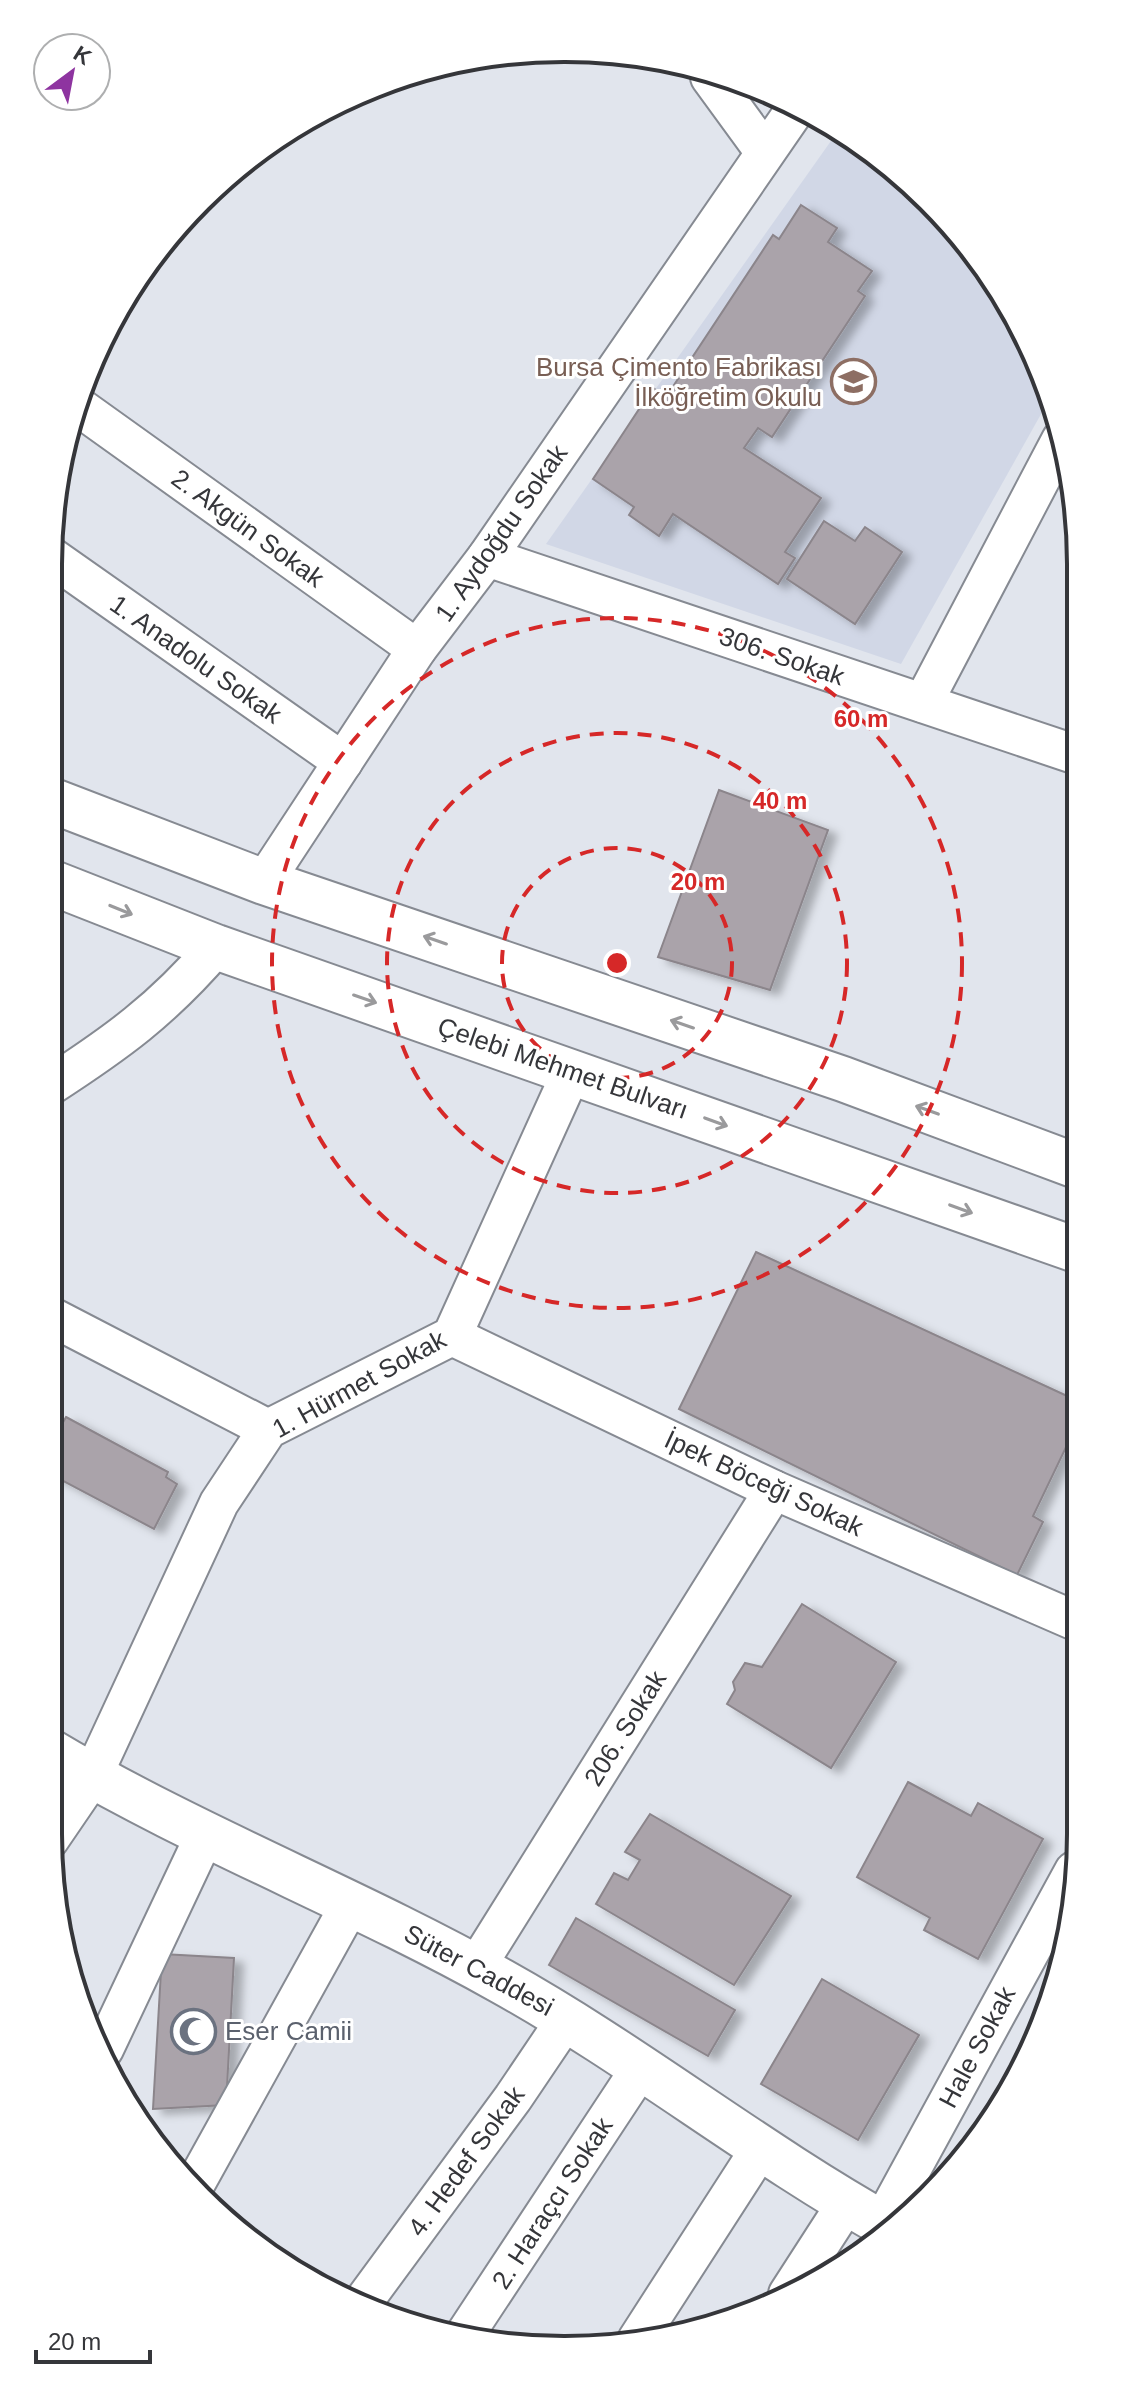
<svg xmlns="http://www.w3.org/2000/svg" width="1129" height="2398" font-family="Arial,sans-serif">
<defs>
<filter id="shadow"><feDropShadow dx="9" dy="5" stdDeviation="4" flood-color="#0004"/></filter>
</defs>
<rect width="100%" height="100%" fill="#e1e5ed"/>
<polygon fill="#d1d7e6" points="838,131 879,154 974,250 1042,366 1050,398 901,664 546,544"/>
<g fill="#aaa3aa" stroke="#8b858b" stroke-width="2" filter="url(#shadow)">
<polygon points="801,205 837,228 828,242 872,271 858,291 865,296 772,437 758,428 744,448 821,498 785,552 795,558 778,584 673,514 659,536 629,515 634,507 593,479 653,388 666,397 773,235 779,239"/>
<polygon points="824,521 855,541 865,527 902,552 855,624 787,579"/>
<polygon points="719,790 828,830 770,990 658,957"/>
<polygon points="756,1252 1080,1402 1080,1418 1033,1516 1043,1522 1017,1575 679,1409"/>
<polygon points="66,1417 168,1472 166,1477 177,1484 154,1529 48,1473 48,1430 52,1422 61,1426"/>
<polygon points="802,1604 896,1662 831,1768 727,1704 735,1690 733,1682 745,1663 762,1667"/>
<polygon points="908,1782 971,1816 978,1803 1043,1839 978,1959 924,1930 930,1918 857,1877"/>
<polygon points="650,1814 791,1896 734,1985 596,1904 614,1873 628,1880 640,1860 625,1852"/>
<polygon points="576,1918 735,2010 708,2056 549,1965"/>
<polygon points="162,1954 234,1958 226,2105 153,2109"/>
<polygon points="822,1979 919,2035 858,2140 761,2084"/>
</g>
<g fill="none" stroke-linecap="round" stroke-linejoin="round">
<defs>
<g id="street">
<polyline points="710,77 764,151"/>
<polyline points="79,407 417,649"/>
<polyline points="50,556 343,762"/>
<polyline points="487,557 1077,755"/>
<polyline points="923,703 1061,440"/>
<polyline points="264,882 417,649 487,557 797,107"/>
<path d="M48 1087C116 1043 162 1010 216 947"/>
<polyline points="48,1315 268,1429"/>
<polyline points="452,1336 774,1490 1080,1623"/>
<polyline points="49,1840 92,1777 219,1503 268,1429 452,1336 572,1071"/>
<polyline points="476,1967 774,1490"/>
<polyline points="104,2049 206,1833"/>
<polyline points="193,2188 351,1903"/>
<polyline points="882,2223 1074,1871"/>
<polyline points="788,2294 848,2201"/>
<polyline points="363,2302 513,2098 567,2018"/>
<polyline points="462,2339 642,2066"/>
<polyline points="637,2340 762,2146"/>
</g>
<g id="secondary">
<polyline points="48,799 264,882 843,1079 1079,1167"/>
<polyline points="48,881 216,947 1079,1251"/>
<path d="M48 1750C193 1837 353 1898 501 1981 634 2055 755 2152 889 2227"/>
</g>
</defs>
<use href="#street" stroke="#868a92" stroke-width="42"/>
<use href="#secondary" stroke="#868a92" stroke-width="48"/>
<use href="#street" stroke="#fff" stroke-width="38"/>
<use href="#secondary" stroke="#fff" stroke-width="44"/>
</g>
<defs><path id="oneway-shaft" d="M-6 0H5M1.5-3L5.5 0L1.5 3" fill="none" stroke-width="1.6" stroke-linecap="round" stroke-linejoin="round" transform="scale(2)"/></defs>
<g stroke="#9a9a9c">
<use href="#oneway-shaft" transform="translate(121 910) rotate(22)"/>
<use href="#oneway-shaft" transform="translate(435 940) rotate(-161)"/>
<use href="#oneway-shaft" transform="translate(365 999) rotate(19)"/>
<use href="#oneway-shaft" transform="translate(682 1024) rotate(-161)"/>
<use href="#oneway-shaft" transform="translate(927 1110) rotate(-160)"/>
<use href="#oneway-shaft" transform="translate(716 1122) rotate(20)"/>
<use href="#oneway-shaft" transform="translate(961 1209) rotate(20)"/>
</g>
<g fill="none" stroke="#d62828" stroke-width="4" stroke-dasharray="14 10">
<circle cx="617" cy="963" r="115"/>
<circle cx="617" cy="963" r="230"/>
<circle cx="617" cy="963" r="345"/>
</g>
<defs>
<symbol id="school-ring" viewBox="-11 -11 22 22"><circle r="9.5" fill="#fff" stroke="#8d6e63" stroke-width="1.5"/><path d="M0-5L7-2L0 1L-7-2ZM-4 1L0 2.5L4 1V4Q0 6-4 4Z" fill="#8d6e63"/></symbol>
<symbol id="mosque-ring" viewBox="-11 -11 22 22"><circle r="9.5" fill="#fff" stroke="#6b7280" stroke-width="1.5"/><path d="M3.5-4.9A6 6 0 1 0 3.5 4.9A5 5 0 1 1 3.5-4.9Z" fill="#6b7280"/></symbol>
</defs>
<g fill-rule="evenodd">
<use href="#school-ring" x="828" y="356" width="51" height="51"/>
<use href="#mosque-ring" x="168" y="2006" width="51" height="51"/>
</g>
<g text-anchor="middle" stroke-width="6" stroke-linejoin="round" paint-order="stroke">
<g font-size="26" fill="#785e54" stroke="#fff" text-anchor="end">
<text x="822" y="376">Bursa Çimento Fabrikası<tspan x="822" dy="30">İlköğretim Okulu</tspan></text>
</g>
<g font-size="26" fill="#35363a" stroke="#fff">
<text transform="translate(248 528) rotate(36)" y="9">2. Akgün Sokak</text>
<text transform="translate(501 533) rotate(-55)" y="9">1. Aydoğdu Sokak</text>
<text transform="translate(782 656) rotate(19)" y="9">306. Sokak</text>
<text transform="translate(196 659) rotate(35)" y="9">1. Anadolu Sokak</text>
<text transform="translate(563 1068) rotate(19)" y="9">Çelebi Mehmet Bulvarı</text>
<text transform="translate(359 1384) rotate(-29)" y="9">1. Hürmet Sokak</text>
<text transform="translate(764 1483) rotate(25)" y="9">İpek Böceği Sokak</text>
<text transform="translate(625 1728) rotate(-58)" y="9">206. Sokak</text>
<text transform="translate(479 1970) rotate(28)" y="9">Süter Caddesi</text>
<text transform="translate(977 2047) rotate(-62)" y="9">Hale Sokak</text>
<text transform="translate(466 2161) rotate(-54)" y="9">4. Hedef Sokak</text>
<text transform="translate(552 2203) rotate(-57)" y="9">2. Haraçcı Sokak</text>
</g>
<g font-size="26" fill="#5b616d" stroke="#fff" text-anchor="start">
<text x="225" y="2040">Eser Camii</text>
</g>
</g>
<path d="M0 0H1129V2398H0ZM564 62H565A502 502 0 0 1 1067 564V1834A502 502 0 0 1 565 2336H564A502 502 0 0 1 62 1834V564A502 502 0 0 1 564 62Z" fill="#fff" fill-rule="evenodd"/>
<path fill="none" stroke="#35363a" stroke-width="4" d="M564 62H565A502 502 0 0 1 1067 564V1834A502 502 0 0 1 565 2336H564A502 502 0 0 1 62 1834V564A502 502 0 0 1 564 62Z"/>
<circle cx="617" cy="963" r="12" fill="#d62828" stroke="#fff" stroke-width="4"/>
<g font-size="24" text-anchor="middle" font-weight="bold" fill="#d62828" stroke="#fff" stroke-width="6" stroke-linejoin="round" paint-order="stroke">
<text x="861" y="727">60 m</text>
<text x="780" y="809">40 m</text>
<text x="698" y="890">20 m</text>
</g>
<g transform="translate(72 72) rotate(32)"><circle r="38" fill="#ffffff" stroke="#aeafb0" stroke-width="2"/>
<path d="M0-6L14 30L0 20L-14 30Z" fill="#8e34a0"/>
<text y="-12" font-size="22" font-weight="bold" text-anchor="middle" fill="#35363a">K</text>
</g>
<path d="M36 2350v12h114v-12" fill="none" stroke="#35363a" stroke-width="4"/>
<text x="48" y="2350" font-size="24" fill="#35363a" stroke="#ffffff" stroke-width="6" paint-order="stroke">20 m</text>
</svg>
